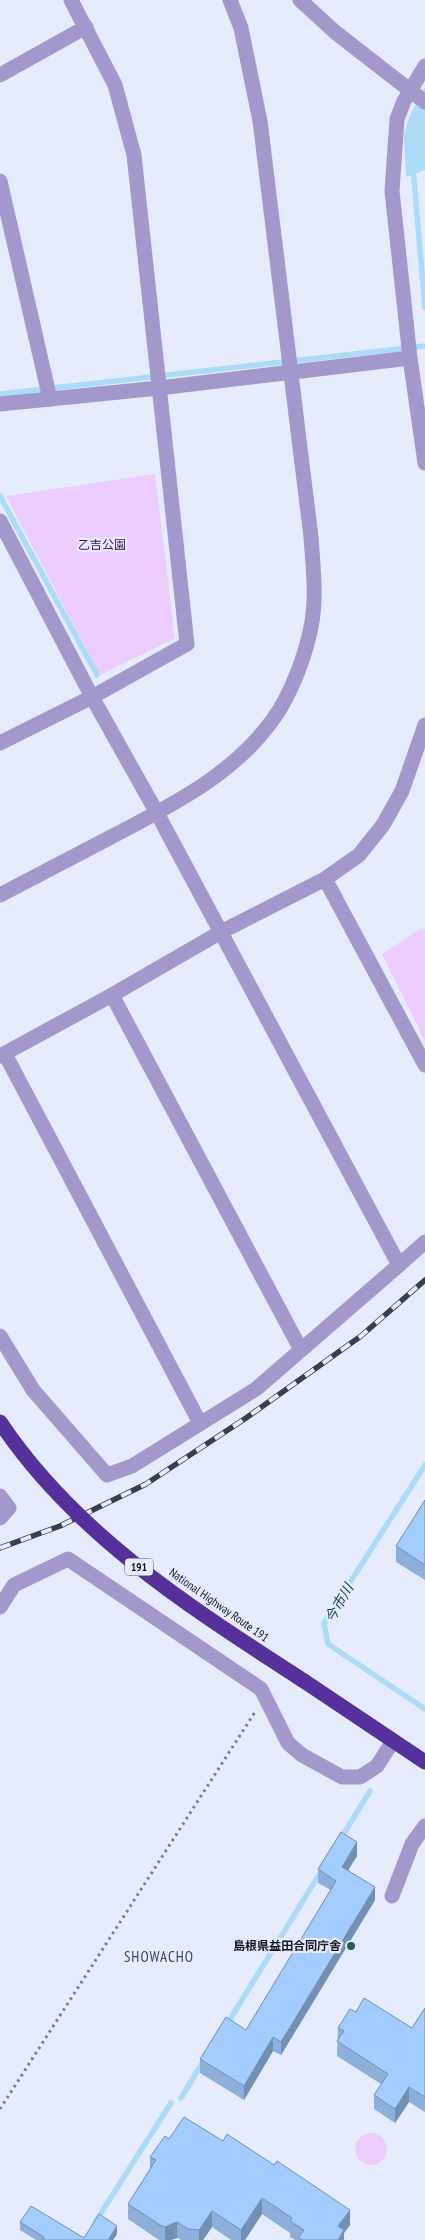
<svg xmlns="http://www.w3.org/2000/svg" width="425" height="2240" font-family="'PT Sans Narrow','Noto Sans JP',sans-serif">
<rect width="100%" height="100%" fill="#e6ebfc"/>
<g fill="#ebccfc">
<polygon points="155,474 175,638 100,675 6,496"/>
<polygon points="422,928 425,930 425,1041 382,954"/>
<circle cx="371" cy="2149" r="16"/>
</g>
<polygon fill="#abdbf6" points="425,87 425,170 406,177 404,135 410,115"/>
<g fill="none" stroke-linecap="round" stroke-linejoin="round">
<g stroke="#abdbf6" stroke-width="5.5">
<polyline points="413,168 425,308"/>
<polyline points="0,394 425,346"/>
<polyline points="0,496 97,675"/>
<polyline points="425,1465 324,1623 328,1644 425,1709"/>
<polyline points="340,1840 370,1791"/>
<polyline points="226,2026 322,1870"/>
<polyline points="181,2098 202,2063"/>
<polyline points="96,2221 171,2103"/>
</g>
<polyline stroke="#797d8a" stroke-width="3" stroke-dasharray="2.5 4" stroke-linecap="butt" points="0,2109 255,1712"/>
<g stroke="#a298cb" stroke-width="15">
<polyline points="300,0 335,32 425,102"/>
<polyline points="0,75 86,27"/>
<polyline points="0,181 50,399"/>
<polyline points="410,358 392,191 397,119 404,101 425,66"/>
<polyline points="0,404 159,388 410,358 425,463"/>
<polyline points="0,521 92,697 157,813 399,1265 256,1389 132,1466 107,1475 33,1390 0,1336"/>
<polyline points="0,743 92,697 187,644 134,155 115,85 71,0"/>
<polyline points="325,879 425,1065"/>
<path d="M0 895C37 876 74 856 111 837 170 806 234 775 274 718 291 694 305 657 311 627 317 598 313 566 311 537L260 121 241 28 230 0"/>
<polyline points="112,995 301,1350"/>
<polyline points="5,1054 200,1423"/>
<polyline points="0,1056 112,995 221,932 325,879 359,855 383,825 402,791 425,725"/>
<polyline points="399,1265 425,1242"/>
<polyline points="0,1496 9,1508 0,1518"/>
<polyline points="0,1607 14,1585 68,1559 261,1689 288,1743 302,1755 342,1777 360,1777 377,1766 393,1741"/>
<polyline points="392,1896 412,1844 425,1826"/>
</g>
<polyline stroke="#54319b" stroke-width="15" points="304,1681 425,1762"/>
<defs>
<polyline id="rail" points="0,1548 60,1526 146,1484 246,1418 361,1336 425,1280"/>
</defs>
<use href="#rail" stroke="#3b3f4a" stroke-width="5.5"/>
<use href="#rail" stroke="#e6ebfc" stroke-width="4" stroke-dasharray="11" stroke-linecap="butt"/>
<path stroke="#54319b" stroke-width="15" d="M0 1422C75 1535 193 1609 304 1681"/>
</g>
<g fill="#8cb0db">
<polygon points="425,1500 425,1580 396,1562 396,1546"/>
<polygon points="357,1856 348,1870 375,1900 281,2055 273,2051 244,2100 200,2073 200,2059 246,2030 331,1890 318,1883 318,1869"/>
<polygon points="425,2008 425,2112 409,2102 395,2123 374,2109 374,2095 381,2084 337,2056 338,2028 356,2012 412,2028"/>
<polygon points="169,2139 350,2225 344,2233 344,2240 295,2240 290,2237 290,2233 262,2214 245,2240 231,2240 212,2227 203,2240 181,2240 177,2238 171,2240 159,2240 128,2219 128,2204 150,2169 150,2157"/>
<polygon points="20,2222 84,2238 117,2234 113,2240 36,2240 20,2230"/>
</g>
<g fill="#7290b2">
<polygon points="357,1842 357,1856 342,1880 342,1867"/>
<polygon points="375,1887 375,1900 281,2055 281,2042"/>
<polygon points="273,2037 273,2051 244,2100 244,2086"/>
<polygon points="409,2087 409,2102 395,2123 395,2109"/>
<polygon points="262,2198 262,2214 245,2240 241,2240 241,2230"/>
<polygon points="350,2210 350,2225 344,2233 344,2240 338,2240 338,2226"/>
<polygon points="212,2211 212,2227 203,2240 199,2240 199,2230"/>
<polygon points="177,2222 177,2238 171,2240 165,2240 165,2227"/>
<polygon points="117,2226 117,2234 113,2240 108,2240"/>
</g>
<g fill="#a3cdff" stroke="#7290b2">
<polygon points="425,1500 425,1565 396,1546"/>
<polygon points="341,1832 357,1842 342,1867 375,1887 281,2042 273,2037 244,2086 200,2059 226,2017 246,2030 336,1881 318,1869"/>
<polygon points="364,1998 412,2028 425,2008 425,2097 409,2087 395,2109 374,2095 388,2074 337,2041 344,2031 338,2028 350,2009 356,2012"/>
<polygon points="184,2117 223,2141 227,2134 274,2165 277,2161 350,2210 338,2226 344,2230 338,2240 303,2240 298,2238 304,2230 290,2221 292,2218 262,2198 241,2230 212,2211 199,2230 188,2229 177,2222 165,2227 160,2225 128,2204 156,2160 150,2157 165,2136 169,2139"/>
<polygon points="31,2206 84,2238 99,2214 117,2226 108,2240 43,2240 44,2237 20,2222"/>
</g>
<circle fill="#226250" stroke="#e6ebfc" stroke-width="2" cx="351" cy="1946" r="5"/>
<g text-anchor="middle" stroke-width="4.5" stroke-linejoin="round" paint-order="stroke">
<rect fill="#e6ebfc" stroke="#525561" stroke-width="1" x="125" y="1558.5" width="28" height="17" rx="4"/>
<g font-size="11" font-weight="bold" fill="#12151f">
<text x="139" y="1571">191</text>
</g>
<g font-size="12" fill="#460d5c" stroke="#e6ebfc">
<text x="102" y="549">乙吉公園</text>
</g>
<g font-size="12" fill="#12151f" stroke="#e6ebfc">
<text transform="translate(219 1605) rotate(35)" y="4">National Highway Route 191</text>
</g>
<g font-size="12" font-weight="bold" fill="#12151f" stroke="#e6ebfc" text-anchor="end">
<text x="341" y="1950">島根県益田合同庁舎</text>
</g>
<g font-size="14" font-style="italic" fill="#1b4153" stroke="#e6ebfc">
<text transform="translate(339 1603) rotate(-60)" y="5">今市川</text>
</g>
<g font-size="15" letter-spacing="1" fill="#3d4359" stroke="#e6ebfc">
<text x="159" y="1962">SHOWACHO</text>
</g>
</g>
</svg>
